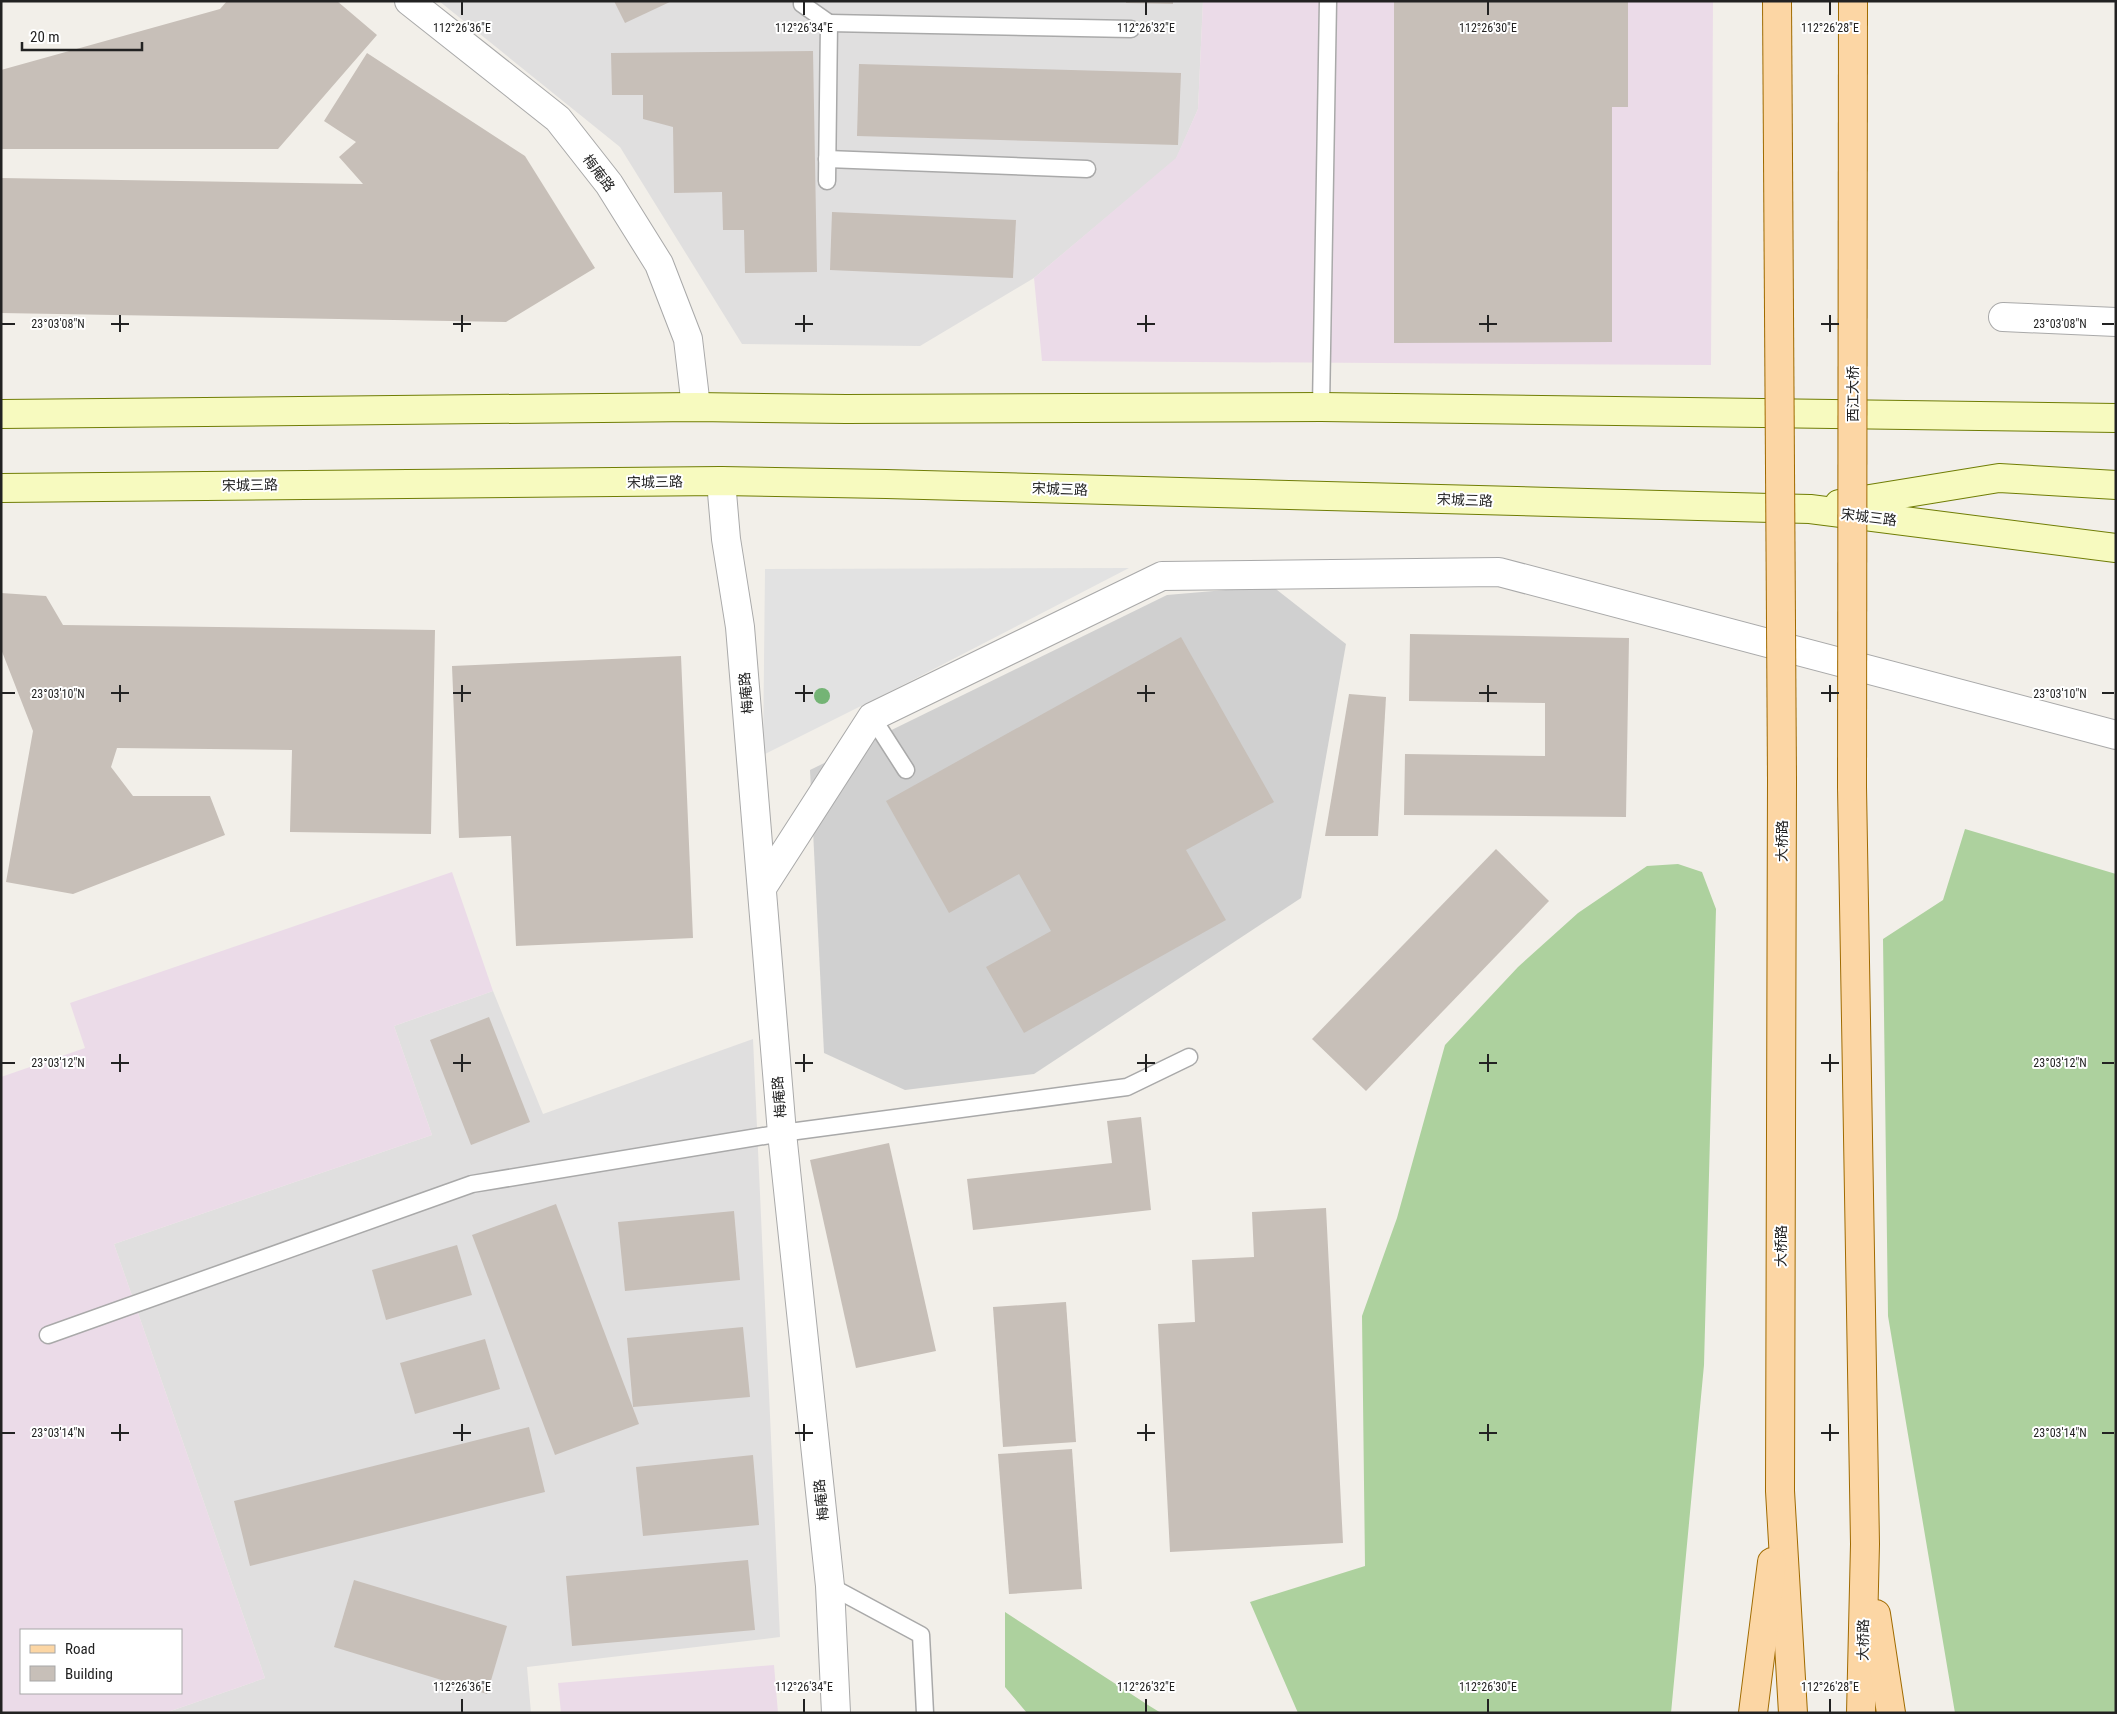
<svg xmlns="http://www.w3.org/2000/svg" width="2117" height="1714" font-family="'Roboto Condensed','Noto Sans SC',sans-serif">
<rect width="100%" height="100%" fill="#f2efe9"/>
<g fill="#e0dfdf">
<polygon points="439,1 1203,1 1198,109 1176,159 1034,278 920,346 742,344 620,147"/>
<polygon points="493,991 543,1114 753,1039 780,1637 527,1667 531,1713 165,1713 265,1678 114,1244 432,1135 394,1026"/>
</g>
<g fill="#ebdbe8" fill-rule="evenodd">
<polygon points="1203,1 1713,1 1711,365 1042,361 1034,278 1176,158 1198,109"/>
<path d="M452 872 493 991 394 1026 432 1135 114 1244 265 1678 165 1713H1V1077L85 1048 70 1003ZM21 1630H181V1693H21Z"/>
<polygon points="774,1665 778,1713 561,1713 558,1683"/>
</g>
<polygon fill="#d0d0d0" points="1272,586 1346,644 1301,898 1034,1074 905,1090 824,1053 810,770 1167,595"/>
<g fill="#add19e">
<polygon points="1965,829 2116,874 2116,1713 1955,1713 1888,1316 1883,939 1943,900"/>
<polygon points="1678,864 1702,872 1716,909 1704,1365 1671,1713 1298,1713 1250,1602 1365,1566 1362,1316 1397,1218 1445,1045 1518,967 1578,913 1647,866"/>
<polygon points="1005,1612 1148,1705 1161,1713 1027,1713 1005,1687"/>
</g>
<polygon fill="#e2e2e2" points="1129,568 897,688 763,755 765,569"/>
<g fill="#c7bfb8">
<polygon points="227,1 337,1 377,35 278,149 1,149 1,70 220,9"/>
<polygon points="614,1 672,1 625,23"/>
<polygon points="1126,1 1173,1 1173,4 1126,3"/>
<polygon points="1394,1 1628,1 1628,107 1612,107 1612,342 1394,343"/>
<polygon points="813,51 817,272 745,273 744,230 723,230 722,192 674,193 673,127 643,119 643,95 612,95 611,53"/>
<polygon points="367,53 525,156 595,268 506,322 1,313 1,178 363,184 339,157 356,142 324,121"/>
<polygon points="859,64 1181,73 1178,145 857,136"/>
<polygon points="832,212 1016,220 1013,278 830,270"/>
<polygon points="1,593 46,596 63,625 435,630 431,834 290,832 292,750 117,748 111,767 133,796 210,796 225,835 73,894 6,882 33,731 1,649"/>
<polygon points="1410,634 1629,638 1626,817 1404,815 1405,754 1545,756 1545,703 1409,701"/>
<polygon points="1181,637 1274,802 1186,850 1226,920 1024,1033 986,967 1051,931 1019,874 949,913 886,801"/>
<polygon points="681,656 693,938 516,946 511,836 459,838 452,666"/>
<polygon points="1349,694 1386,697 1378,836 1325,836"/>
<polygon points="1496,849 1549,901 1366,1091 1312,1039"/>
<polygon points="489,1017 530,1122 471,1145 430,1040"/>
<polygon points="1141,1117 1151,1210 973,1230 967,1179 1112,1163 1107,1121"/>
<polygon points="889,1143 936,1351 856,1368 810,1160"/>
<polygon points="556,1204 639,1424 555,1455 472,1235"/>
<polygon points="1326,1208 1343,1543 1170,1552 1158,1324 1195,1322 1192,1260 1254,1257 1252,1212"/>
<polygon points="734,1211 740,1280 625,1291 618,1222"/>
<polygon points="457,1245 472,1295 386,1320 372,1270"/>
<polygon points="1066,1302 1076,1442 1003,1447 993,1307"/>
<polygon points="743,1327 750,1397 633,1407 627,1338"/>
<polygon points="485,1339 500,1389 415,1414 400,1363"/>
<polygon points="529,1427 545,1492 250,1566 234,1501"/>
<polygon points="1072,1449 1082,1589 1009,1594 998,1454"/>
<polygon points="753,1455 759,1525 643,1536 636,1467"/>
<polygon points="748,1560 755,1630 572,1646 566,1576"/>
<polygon points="354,1580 507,1626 487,1694 334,1647"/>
</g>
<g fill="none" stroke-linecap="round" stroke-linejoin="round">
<defs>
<g id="lane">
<polyline points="802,1 802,4 829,23 827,181"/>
<polyline points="829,23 1131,29"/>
<polyline points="827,159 1087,169"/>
<polyline points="1321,407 1328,1"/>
<polyline points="872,717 906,770"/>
<polyline points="48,1335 472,1184 782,1133 1127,1087 1189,1057"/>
<polyline points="830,1586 921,1635 925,1713"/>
</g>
<g id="street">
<polyline points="409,1 558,119 609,184 659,264 688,339 696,407"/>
<polyline points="2003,317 2116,322"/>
<polyline points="721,481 726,539 740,627 782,1133 830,1586 836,1713"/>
<polyline points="762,888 872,717 1162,576 1499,572 2116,735"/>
</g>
<g id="secondary">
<polyline points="1,414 696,407 846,409 1321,407 2116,418"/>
<polyline points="1,488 721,481 886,484 1810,509 2116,548"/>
<polyline points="1839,504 1999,478 2116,485"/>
</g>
<g id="primary">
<polyline points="1782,780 1780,1491 1793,1713"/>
<polyline points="1852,787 1865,1544 1861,1713"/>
<polyline points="1876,1614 1891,1713"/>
<polyline points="1753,1713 1772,1562"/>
</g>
</defs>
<use href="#lane" stroke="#a9a9a9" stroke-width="19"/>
<use href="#street" stroke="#a9a9a9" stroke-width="30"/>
<use href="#secondary" stroke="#707d05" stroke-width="30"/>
<use href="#primary" stroke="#a06b00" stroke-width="30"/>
<use href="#lane" stroke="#fff" stroke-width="16"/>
<use href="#street" stroke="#fff" stroke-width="28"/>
<use href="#secondary" stroke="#f7fabf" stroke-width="28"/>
<use href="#primary" stroke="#fcd6a4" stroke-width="28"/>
<defs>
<g id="primary-bridge">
<polyline points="1777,1 1782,780"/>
<polyline points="1852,787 1853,1"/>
</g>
</defs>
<use href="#primary-bridge" stroke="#a06b00" stroke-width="30" stroke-linecap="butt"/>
<use href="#primary-bridge" stroke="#fcd6a4" stroke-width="28"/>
</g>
<circle fill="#74b475" cx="822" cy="696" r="8"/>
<path fill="none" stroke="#222" stroke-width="2" d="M462 2V15M804 2V15M1146 2V15M1488 2V15M1830 2V15M120 315V332M462 315V332M804 315V332M1146 315V332M1488 315V332M1830 315V332M2 324H15M111 324H129M453 324H471M795 324H813M1137 324H1155M1479 324H1497M1821 324H1839M2102 324H2114M120 685V702M462 685V702M804 685V702M1146 685V702M1488 685V702M1830 685V702M2 693H15M111 693H129M453 693H471M795 693H813M1137 693H1155M1479 693H1497M1821 693H1839M2102 693H2114M120 1054V1072M462 1054V1072M804 1054V1072M1146 1054V1072M1488 1054V1072M1830 1054V1072M2 1063H15M111 1063H129M453 1063H471M795 1063H813M1137 1063H1155M1479 1063H1497M1821 1063H1839M2102 1063H2114M120 1424V1441M462 1424V1441M804 1424V1441M1146 1424V1441M1488 1424V1441M1830 1424V1441M2 1433H15M111 1433H129M453 1433H471M795 1433H813M1137 1433H1155M1479 1433H1497M1821 1433H1839M2102 1433H2114M462 1699V1712M804 1699V1712M1146 1699V1712M1488 1699V1712M1830 1699V1712"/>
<g text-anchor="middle" stroke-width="4" stroke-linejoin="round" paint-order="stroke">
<g font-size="14" fill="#222" stroke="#fff">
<text transform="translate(599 173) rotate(53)" y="5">梅庵路</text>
<text transform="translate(1853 394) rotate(-90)" y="5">西江大桥</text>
<text transform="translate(655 482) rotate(-1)" y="5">宋城三路</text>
<text transform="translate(250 485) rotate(-1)" y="5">宋城三路</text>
<text transform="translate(1060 489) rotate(2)" y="5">宋城三路</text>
<text transform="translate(1465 500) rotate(2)" y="5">宋城三路</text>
<text transform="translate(1869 517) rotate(7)" y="5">宋城三路</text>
<text transform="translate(746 693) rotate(-95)" y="5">梅庵路</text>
<text transform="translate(1782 841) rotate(-90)" y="5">大桥路</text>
<text transform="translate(779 1097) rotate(-95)" y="5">梅庵路</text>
<text transform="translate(1781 1246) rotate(-90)" y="5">大桥路</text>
<text transform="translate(821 1500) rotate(-96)" y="5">梅庵路</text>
<text transform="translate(1863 1640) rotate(-89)" y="5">大桥路</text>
</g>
</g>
<g font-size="12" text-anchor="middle" fill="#222" stroke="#fff" stroke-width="4" stroke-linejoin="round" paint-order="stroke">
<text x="462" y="32">112°26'36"E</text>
<text x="804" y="32">112°26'34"E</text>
<text x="1146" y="32">112°26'32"E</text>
<text x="1488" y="32">112°26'30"E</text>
<text x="1830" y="32">112°26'28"E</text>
<text x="2060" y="328">23°03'08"N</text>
<text x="58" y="328">23°03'08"N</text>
<text x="2060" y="698">23°03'10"N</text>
<text x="58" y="698">23°03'10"N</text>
<text x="2060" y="1067">23°03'12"N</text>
<text x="58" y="1067">23°03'12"N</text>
<text x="2060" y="1437">23°03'14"N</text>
<text x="58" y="1437">23°03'14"N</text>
<text x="462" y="1691">112°26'36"E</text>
<text x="804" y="1691">112°26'34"E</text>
<text x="1146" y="1691">112°26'32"E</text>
<text x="1488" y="1691">112°26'30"E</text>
<text x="1830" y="1691">112°26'28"E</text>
</g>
<rect width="2117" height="1714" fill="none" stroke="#222222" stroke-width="5"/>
<rect x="20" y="1629" width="162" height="65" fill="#ffffff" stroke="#a7a7a7"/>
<rect x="30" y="1645" width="25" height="8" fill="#fcd6a4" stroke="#a7a7a7"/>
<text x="65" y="1654" font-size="15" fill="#222222">Road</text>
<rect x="30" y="1666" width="25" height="15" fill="#c7bfb8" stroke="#a7a7a7"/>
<text x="65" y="1679" font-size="15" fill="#222222">Building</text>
<path d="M22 42v8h120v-8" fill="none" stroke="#222222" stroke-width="2.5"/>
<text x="30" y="42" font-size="15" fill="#222222" stroke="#ffffff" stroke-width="4" paint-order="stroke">20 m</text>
</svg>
